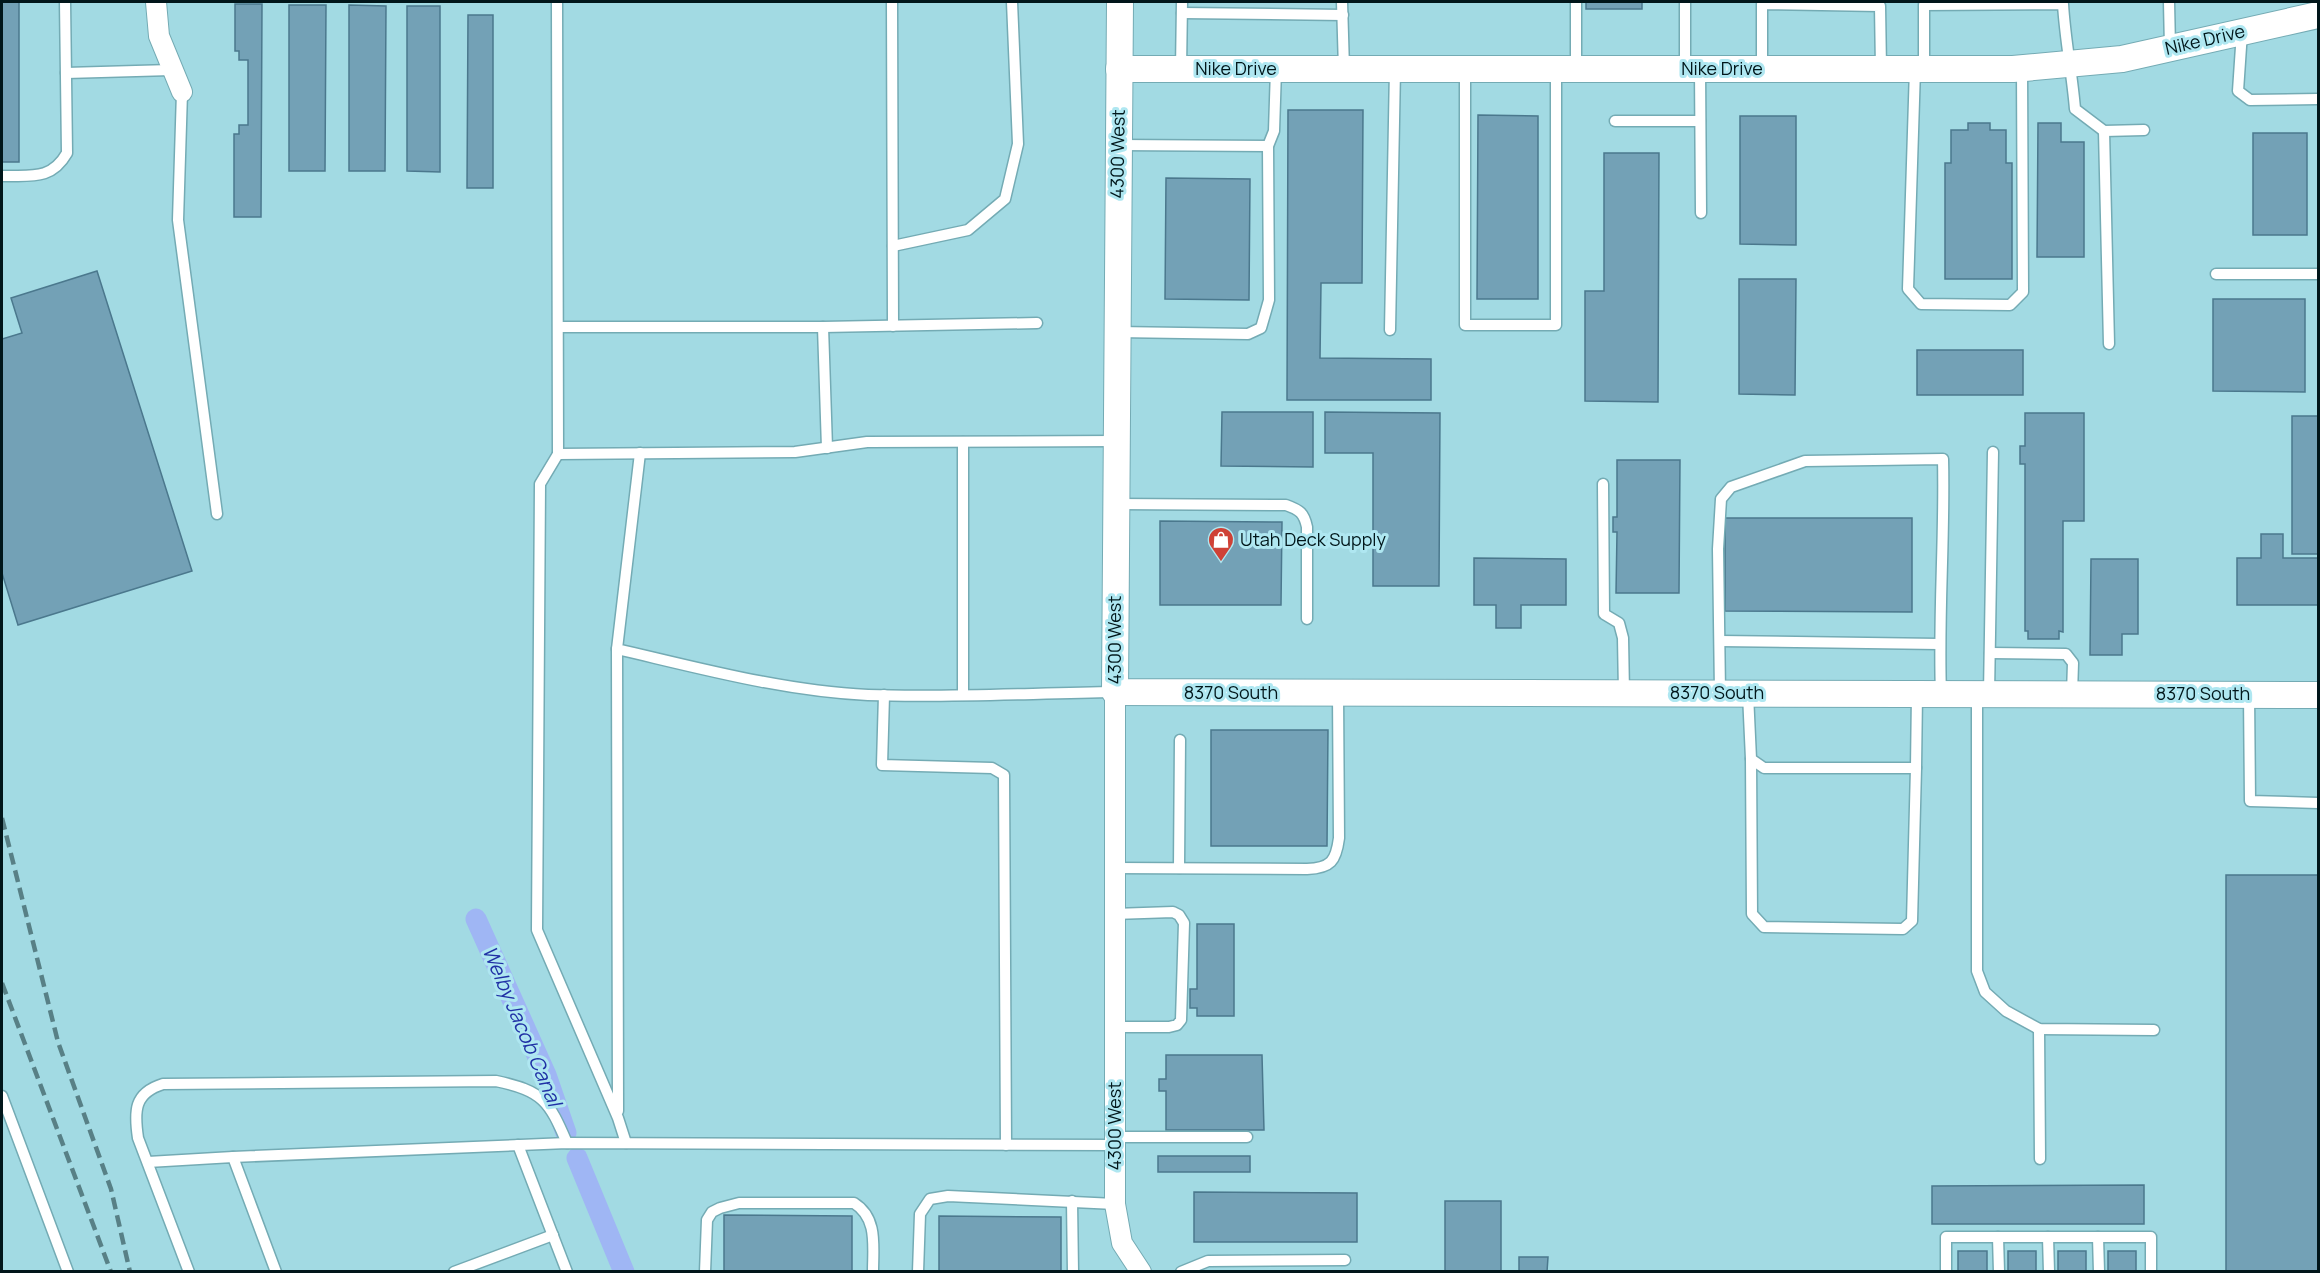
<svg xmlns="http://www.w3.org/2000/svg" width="2320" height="1273" font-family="Manrope,sans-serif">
<rect width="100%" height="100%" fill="#a2dae3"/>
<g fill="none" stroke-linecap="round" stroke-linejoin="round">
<g stroke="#9fb6f4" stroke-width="21">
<polyline points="476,919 546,1075 566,1133"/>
<polyline points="577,1158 624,1272"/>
</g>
</g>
<g fill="#73a1b6" stroke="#4b788d" stroke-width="1.5">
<rect x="2" y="2" width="17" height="160"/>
<rect x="1586" y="2" width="56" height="7"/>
<polygon points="235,4 262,4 261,217 234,217 234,134 239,134 239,125 248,125 248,60 239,60 239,51 235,51"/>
<polygon points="289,5 326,5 325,171 289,171"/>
<polygon points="349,5 386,6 385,171 349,171"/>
<polygon points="407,6 440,6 440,172 407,171"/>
<polygon points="468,15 493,15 493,188 467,188"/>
<polygon points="1288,110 1363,110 1362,283 1321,283 1320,358 1431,359 1431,400 1287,400"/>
<polygon points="1478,115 1538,116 1538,299 1477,299"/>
<polygon points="1740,116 1796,116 1796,245 1740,244"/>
<polygon points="1968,123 1990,123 1990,130 2006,130 2006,163 2012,163 2012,279 1945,279 1945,163 1951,163 1951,130 1968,130"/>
<polygon points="2038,123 2061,123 2061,142 2084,142 2084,257 2037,257"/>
<rect x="2253" y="133" width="54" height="102"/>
<polygon points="1604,153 1659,153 1658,402 1585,401 1585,291 1604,291"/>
<polygon points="1166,178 1250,179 1249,300 1165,299"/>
<polygon points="97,271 192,571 18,625 2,573 2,339 22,333 11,298"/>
<polygon points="1739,279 1796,279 1795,395 1739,394"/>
<polygon points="2213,299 2305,299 2305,392 2213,391"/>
<rect x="1917" y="350" width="106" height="45"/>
<polygon points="1222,412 1313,412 1313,467 1221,466"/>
<polygon points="1325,412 1440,413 1439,586 1373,586 1373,453 1325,453"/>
<polygon points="2025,413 2084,413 2084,521 2063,521 2063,632 2059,631 2059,639 2028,639 2028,631 2025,631 2025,464 2020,464 2020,446 2025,446"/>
<rect x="2292" y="416" width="26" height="138"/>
<polygon points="1617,460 1680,460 1679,593 1616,593 1617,532 1613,532 1613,517 1617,517"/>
<polygon points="1725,518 1912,518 1912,612 1725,611"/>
<polygon points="1160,521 1282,522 1281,605 1160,605"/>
<polygon points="2261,534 2283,534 2283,558 2318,558 2318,605 2237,605 2237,558 2261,558"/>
<polygon points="1474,558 1566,559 1566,605 1521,605 1521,628 1496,628 1496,605 1474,605"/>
<polygon points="2091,559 2138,559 2138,634 2122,634 2122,655 2090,655"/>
<polygon points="1211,730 1328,730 1327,846 1211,846"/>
<rect x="2226" y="875" width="92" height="397"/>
<polygon points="1197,924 1234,924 1234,1016 1197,1016 1197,1008 1190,1008 1190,989 1197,989"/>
<polygon points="1166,1055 1262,1055 1264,1130 1166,1130 1166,1091 1159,1091 1159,1079 1166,1079"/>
<rect x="1158" y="1156" width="92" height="16"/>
<polygon points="2144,1185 2144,1224 1932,1224 1932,1186"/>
<polygon points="1194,1192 1357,1193 1357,1242 1194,1242"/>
<rect x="1445" y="1201" width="56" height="71"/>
<polygon points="724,1215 852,1216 852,1272 724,1272"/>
<polygon points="939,1216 1061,1217 1061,1272 939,1272"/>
<rect x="1958" y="1251" width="29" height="21"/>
<rect x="2008" y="1251" width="28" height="21"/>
<rect x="2058" y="1251" width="28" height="21"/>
<rect x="2108" y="1251" width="28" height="21"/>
<polygon points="1519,1257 1548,1257 1547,1272 1519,1272"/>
</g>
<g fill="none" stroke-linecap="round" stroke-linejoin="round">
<defs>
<g id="service">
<polyline points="557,2 558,454 540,484 537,930 618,1118 626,1143"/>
<polyline points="892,2 893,326"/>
<polyline points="1342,2 1344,69"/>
<polyline points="1576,2 1576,68"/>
<polyline points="2169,2 2170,48"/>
<polyline points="1182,13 1343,15"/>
<polyline points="2242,32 2238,91 2250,100 2318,99"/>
<polyline points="1762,68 1762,4 1880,6 1881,69"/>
<path d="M1924 68V5L2063 4C2065 39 2072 73 2075 109L2104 131 2144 130"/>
<polyline points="1181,69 1182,2"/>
<polyline points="1465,69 1465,325 1556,325 1556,70"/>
<polyline points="1685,69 1685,2"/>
<polyline points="1700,69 1701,213"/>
<polyline points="1915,69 1908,289 1921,304 2010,305 2023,292 2022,68"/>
<polyline points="66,73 171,70"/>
<polyline points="182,92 178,220 217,514"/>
<polyline points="1615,121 1700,121"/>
<polyline points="2104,131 2109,344"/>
<polyline points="1119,145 1268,146"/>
<path d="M2 176C30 175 51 181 67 153L65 2"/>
<polyline points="893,246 968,230 1005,199 1018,144 1012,2"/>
<polyline points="2216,274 2318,274"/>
<polyline points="559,327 823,327 827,448"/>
<polyline points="823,327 1037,323"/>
<polyline points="1390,330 1395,69"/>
<polyline points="1117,332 1248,334 1261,328 1269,300 1268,146 1274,131 1276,69"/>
<path d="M640 453 617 649C699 668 783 691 868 695 950 698 1033 693 1115 692"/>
<polyline points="558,454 795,452 867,442 1116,441"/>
<polyline points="1603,484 1604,614 1619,623 1623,638 1624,693"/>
<path d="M1116 504 1286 505C1300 510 1304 513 1307 527V619"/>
<polyline points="1720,641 1939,644"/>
<polyline points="617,649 618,1111"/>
<polyline points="1990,653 2066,654 2073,663 2072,694"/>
<path d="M1720 693 1718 549 1721 499 1731 487 1805 461 1943 459C1945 537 1938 615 1941 694"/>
<polyline points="963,694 963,442"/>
<polyline points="1748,694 1751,759 1764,768 1916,768 1917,694"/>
<polyline points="1977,694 1977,971 1985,992 2006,1011 2039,1029 2154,1030"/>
<polyline points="1989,694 1993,452"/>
<polyline points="2249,694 2250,801 2318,803"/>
<polyline points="884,695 882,765 992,768 1004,775 1006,1145"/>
<polyline points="1751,759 1752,914 1764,927 1903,929 1912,921 1916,768"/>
<path d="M1114 868 1307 869C1331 868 1336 861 1339 838L1338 693"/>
<polyline points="1179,868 1180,740"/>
<polyline points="1114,914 1173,912 1179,915 1184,923 1181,1020 1177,1025 1169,1027 1115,1027"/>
<polyline points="2039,1029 2040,1159"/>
<polyline points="2,1096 68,1272"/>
<polyline points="1115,1137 1247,1137"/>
<polyline points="518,1145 567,1272"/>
<polyline points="233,1157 567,1143 1115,1145"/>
<polyline points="148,1162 233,1157 276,1272"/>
<polyline points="1072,1201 1073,1272"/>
<polyline points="1998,1237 1999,1272"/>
<polyline points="2048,1237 2049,1272"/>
<polyline points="2098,1237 2099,1272"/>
<path d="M189 1272 138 1138C134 1111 134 1093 163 1084L496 1081C543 1091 549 1101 567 1143"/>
<polyline points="454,1272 553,1235"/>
<path d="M705 1272 707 1220 712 1212 720 1208 739 1203H854C878 1218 873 1246 873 1272"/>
<polyline points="918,1272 920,1214 930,1199 948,1196 1115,1204"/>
<polyline points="1181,1272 1208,1261 1345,1260"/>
<polyline points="1946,1272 1946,1237 2151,1237 2151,1272"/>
</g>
<g id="minor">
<polyline points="156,2 159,36 182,92"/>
<polyline points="1115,692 1115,1204 1122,1243 1141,1272"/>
</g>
<g id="tertiary">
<polyline points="1120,2 1115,692 2318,695"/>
<polyline points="1119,69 2013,69 2122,59 2318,15"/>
</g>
</defs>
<use href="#service" stroke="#74abb4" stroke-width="13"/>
<use href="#minor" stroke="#74abb4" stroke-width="22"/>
<use href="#tertiary" stroke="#74abb4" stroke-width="28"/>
<use href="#service" stroke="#fff" stroke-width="10"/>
<use href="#minor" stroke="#fff" stroke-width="20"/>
<use href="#tertiary" stroke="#fff" stroke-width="26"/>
<g stroke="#588086" stroke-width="4.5" stroke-dasharray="12 6" stroke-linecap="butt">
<polyline points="2,818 58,1042 111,1189 130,1272"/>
<polyline points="2,983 111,1272"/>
</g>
</g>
<defs>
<symbol id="shop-pin" viewBox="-11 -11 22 30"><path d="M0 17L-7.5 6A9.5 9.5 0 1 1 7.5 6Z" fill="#cf4136" stroke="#afe7f1"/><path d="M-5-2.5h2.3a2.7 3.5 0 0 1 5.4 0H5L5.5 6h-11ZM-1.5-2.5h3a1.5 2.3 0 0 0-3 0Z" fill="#fff"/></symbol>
</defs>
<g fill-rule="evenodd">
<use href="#shop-pin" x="1206" y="525" width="30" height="40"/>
</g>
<g text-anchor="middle" stroke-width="6" stroke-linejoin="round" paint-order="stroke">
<g font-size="18" fill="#01161a" stroke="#afe7f1">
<text transform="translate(2205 40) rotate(-13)" y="6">Nike Drive</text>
<text x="1236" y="75">Nike Drive</text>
<text x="1722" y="75">Nike Drive</text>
<text transform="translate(1118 154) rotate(-89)" y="6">4300 West</text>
<text transform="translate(1115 640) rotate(-90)" y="6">4300 West</text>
<text x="1231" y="699">8370 South</text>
<text x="1717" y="699">8370 South</text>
<text x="2203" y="700">8370 South</text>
<text transform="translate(1115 1126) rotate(-90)" y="6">4300 West</text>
</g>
<g font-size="18" fill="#01161a" stroke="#afe7f1" text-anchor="start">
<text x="1240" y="546">Utah Deck Supply</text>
</g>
<g font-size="20" font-style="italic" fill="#2031a5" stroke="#afe7f1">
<text transform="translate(522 1026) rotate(67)" y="7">Welby Jacob Canal</text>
</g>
</g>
<rect width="2320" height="1273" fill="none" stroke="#01161a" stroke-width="6"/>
</svg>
